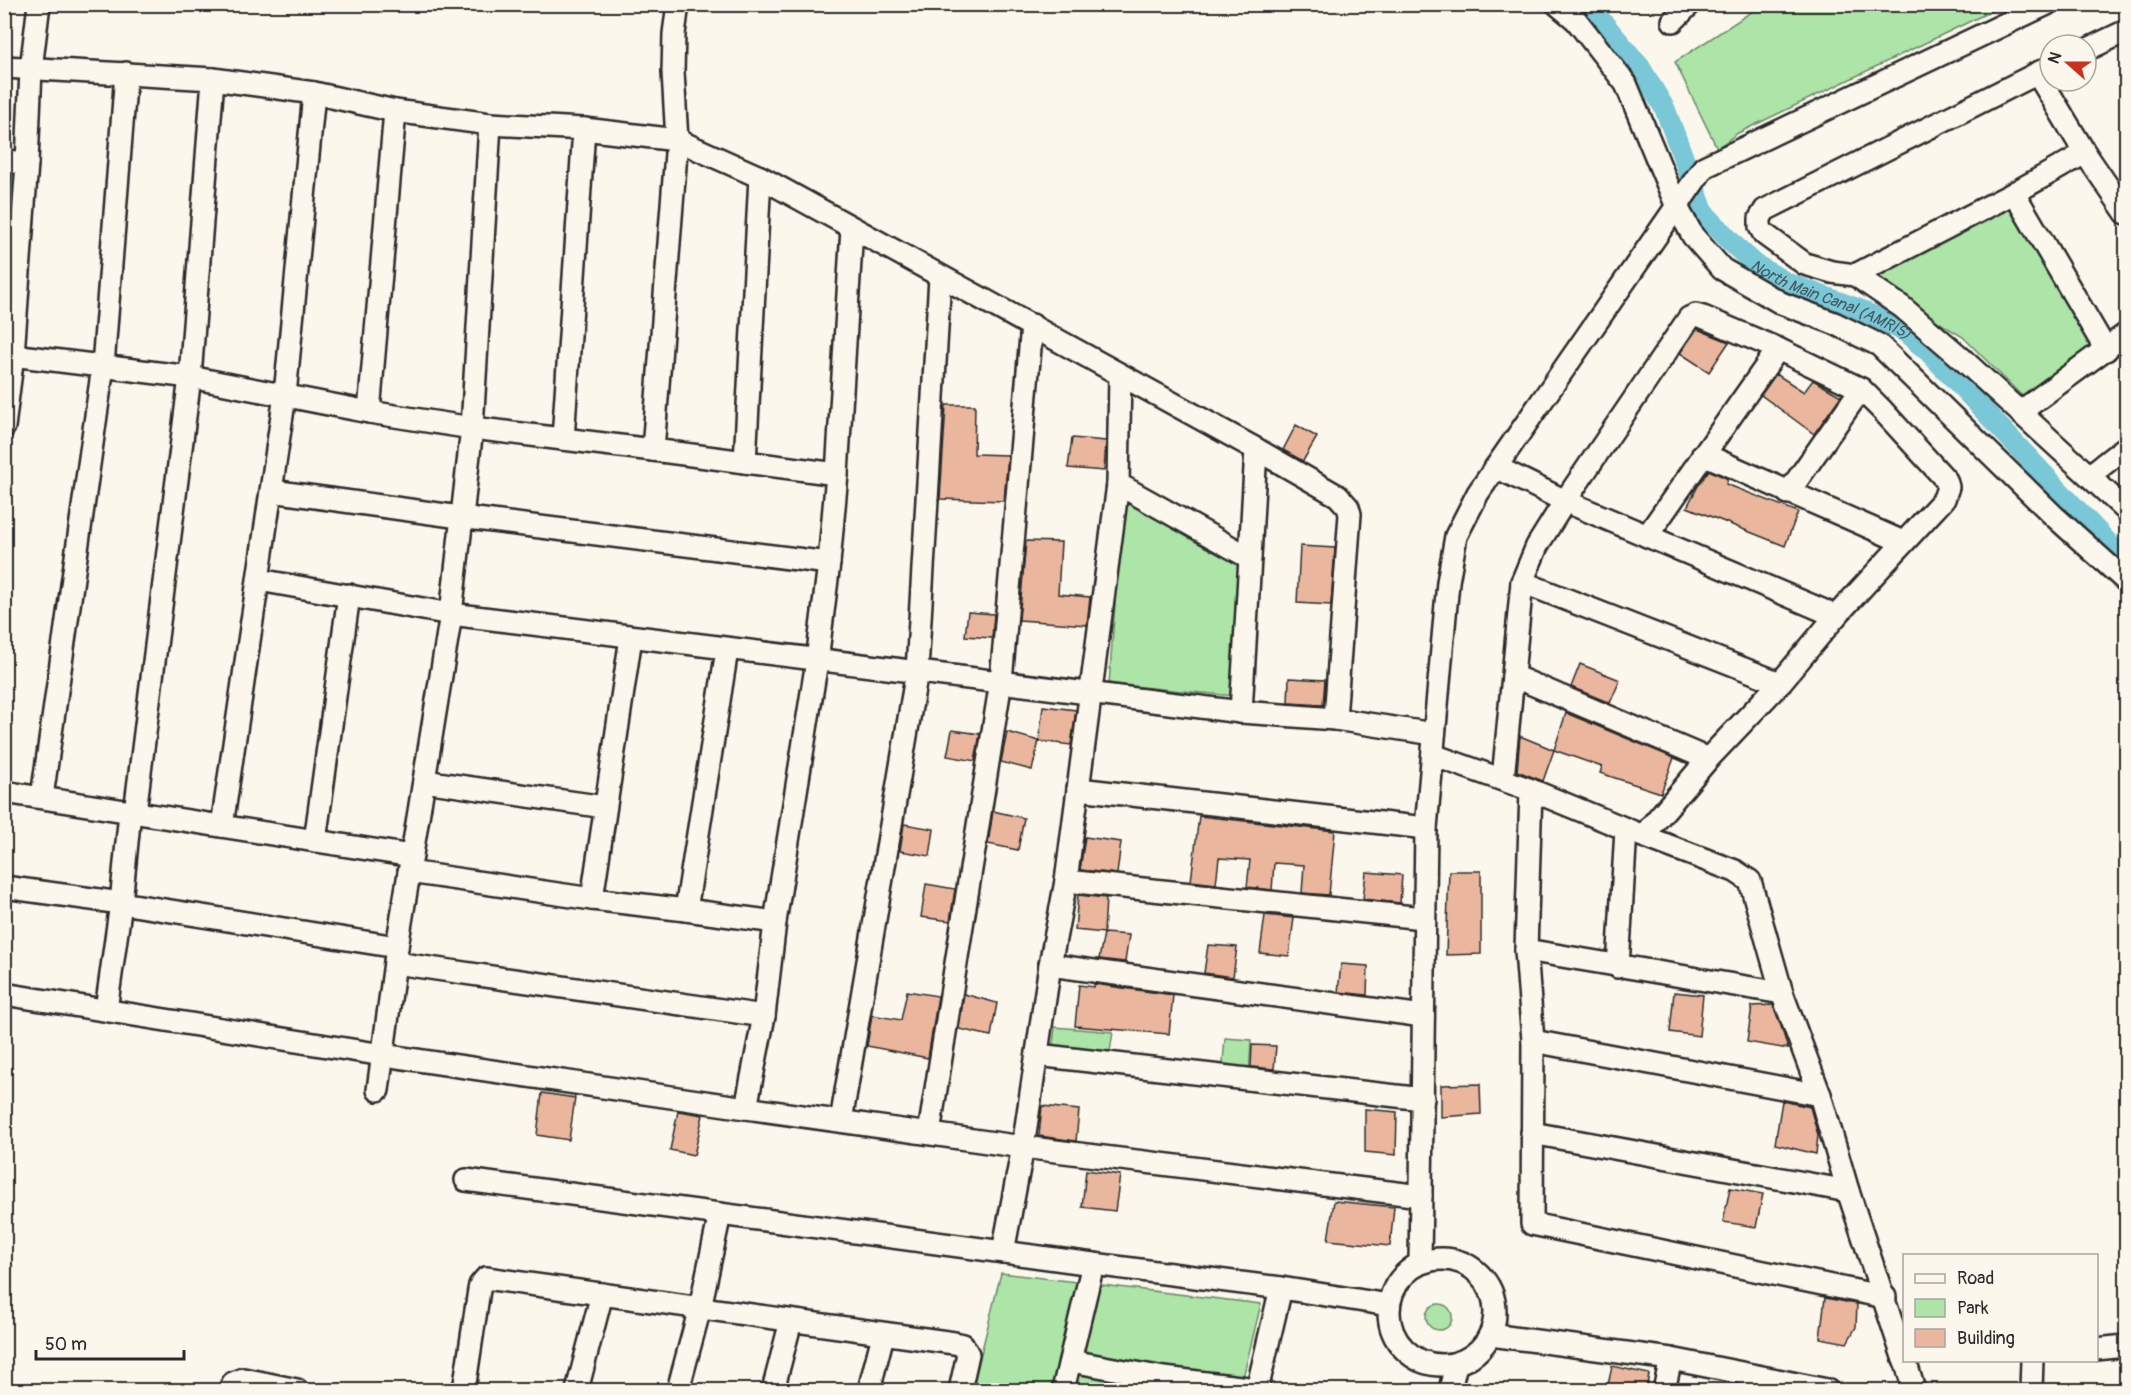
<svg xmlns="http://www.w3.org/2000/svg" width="2131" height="1395" font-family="Pangolin,sans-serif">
<rect width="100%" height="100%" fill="#fbf7ec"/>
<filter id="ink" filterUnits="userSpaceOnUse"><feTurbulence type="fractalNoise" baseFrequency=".0167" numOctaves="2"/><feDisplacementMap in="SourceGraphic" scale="12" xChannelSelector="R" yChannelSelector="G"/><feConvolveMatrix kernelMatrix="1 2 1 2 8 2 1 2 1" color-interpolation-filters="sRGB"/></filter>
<g filter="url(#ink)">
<g fill="#ade4a7" stroke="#6c8869" stroke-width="1.5">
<polygon points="1762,5 1762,4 2004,5 1738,133 1717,148 1675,62"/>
<polygon points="2008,203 2093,347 2026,400 1963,337 1869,279"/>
<polygon points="1123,497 1243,564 1234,696 1109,684"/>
<polygon points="1055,1027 1113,1032 1109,1058 1052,1052"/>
<polygon points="1225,1038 1251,1040 1249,1076 1222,1073"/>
<polygon points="1001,1273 1261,1304 1240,1390 972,1390"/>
<circle cx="1439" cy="1317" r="13"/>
</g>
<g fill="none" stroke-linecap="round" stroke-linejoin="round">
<path stroke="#79c7d7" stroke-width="21" id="s1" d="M1585 4 1595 13 1640 67 1665 109 1704 213 1735 246 1756 265 1787 283 1856 308 1904 331 1929 352 2126 562"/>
</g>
<g fill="#eab69d" stroke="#2b2b2b" stroke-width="1.5">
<polygon points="1697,329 1729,342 1709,372 1680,353"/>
<polygon points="1776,374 1804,392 1813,380 1841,396 1814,434 1761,395"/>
<polygon points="946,405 975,405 974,454 1008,455 1004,501 940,499"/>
<polygon points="1296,425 1317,437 1303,461 1283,450"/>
<polygon points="1072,438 1106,441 1104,471 1068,468"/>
<polygon points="1709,470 1728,479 1726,484 1798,512 1785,546 1687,507 1698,486"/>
<polygon points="1026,541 1061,542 1058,594 1090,597 1087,625 1019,620"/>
<polygon points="1300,546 1335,548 1331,605 1297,603"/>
<polygon points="968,612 994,614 992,638 965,636"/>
<polygon points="1580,664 1620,680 1610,703 1571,687"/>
<polygon points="1289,678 1325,680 1323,705 1288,703"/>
<polygon points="1043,706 1076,710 1071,745 1039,741"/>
<polygon points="1566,713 1674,758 1661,793 1600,773 1602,767 1554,750"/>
<polygon points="952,730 980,734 975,761 947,756"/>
<polygon points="1007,732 1039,741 1032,770 1001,762"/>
<polygon points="1520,736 1554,750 1543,781 1517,771"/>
<polygon points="993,811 1024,818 1018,850 988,844"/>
<polygon points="1199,816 1335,831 1329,895 1302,893 1304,865 1274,863 1272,890 1247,887 1250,860 1219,858 1216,884 1191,881"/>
<polygon points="904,824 934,829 930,856 900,851"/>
<polygon points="1085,837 1121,842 1117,874 1080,870"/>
<polygon points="1449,871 1481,871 1481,954 1446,955"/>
<polygon points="1366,872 1402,875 1400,903 1363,899"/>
<polygon points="926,884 955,889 950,921 921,917"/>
<polygon points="1078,895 1106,898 1104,933 1075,930"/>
<polygon points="1265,915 1294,918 1289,956 1260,953"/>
<polygon points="1104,933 1129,935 1125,962 1099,959"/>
<polygon points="1208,945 1237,947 1233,977 1204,973"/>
<polygon points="1341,964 1368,966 1367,995 1338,992"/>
<polygon points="1094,984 1173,995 1169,1034 1075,1026 1079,985 1094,987"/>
<polygon points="907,991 938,996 928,1058 867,1046 872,1015 901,1020"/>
<polygon points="1674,992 1703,995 1699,1036 1670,1032"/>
<polygon points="964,994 997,1003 991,1036 959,1029"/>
<polygon points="1773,1005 1781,1026 1788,1049 1747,1042 1752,1006"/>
<polygon points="1252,1045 1276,1046 1274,1069 1251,1067"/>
<polygon points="1480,1084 1481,1114 1441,1117 1441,1085"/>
<polygon points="542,1093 575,1098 569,1140 537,1135"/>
<polygon points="1782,1101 1810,1107 1818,1135 1816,1154 1775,1144"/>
<polygon points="1042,1106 1079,1110 1076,1141 1039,1136"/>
<polygon points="1365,1109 1397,1112 1396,1155 1365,1152"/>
<polygon points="678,1111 703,1115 694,1155 670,1150"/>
<polygon points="1086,1170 1120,1175 1115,1211 1082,1207"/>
<polygon points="1730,1188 1763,1194 1756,1227 1723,1222"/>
<polygon points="1334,1201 1394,1207 1390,1246 1328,1240"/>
<polygon points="1825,1298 1857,1304 1856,1327 1847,1343 1820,1338"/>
<polygon points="1612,1366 1649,1374 1646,1390 1607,1390"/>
</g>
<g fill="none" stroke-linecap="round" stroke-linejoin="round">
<defs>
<g id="street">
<polyline points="1557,4 1576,20 1626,84 1677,207 1693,236 1722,269 1781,303 1834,323 1879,345 2054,516 2126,581"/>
<polyline points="1673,21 1690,4"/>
<polyline points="2086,50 2126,31"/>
<polyline points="4,67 213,79 314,93 395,111 490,124 584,129 677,140 760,177 1256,449 1250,558 1118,484"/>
<polyline points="2050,67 1765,210 1760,218 1760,227 1764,234 1805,264 1832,272 1855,275 1902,307 1959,356 2126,510"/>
<polyline points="2037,73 2085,153 2126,213"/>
<polyline points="4,161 27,163"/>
<polyline points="2014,193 2106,350"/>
<polyline points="1855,275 2014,193 2085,153"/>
<polyline points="4,354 190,377 369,412 472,428 563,439 584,129"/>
<polyline points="369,412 395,111"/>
<polyline points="2020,412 2126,334"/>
<polyline points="4,427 13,355 27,163 31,69 39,4"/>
<polyline points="563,439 653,450 677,140 673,72 674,34 678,4"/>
<polyline points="1256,449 1338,496 1348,507 1350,514 1335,719"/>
<polyline points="653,450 745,462 760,177"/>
<polyline points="1703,454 1903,542"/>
<polyline points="745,462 837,474 852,228"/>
<polyline points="1496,467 1565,501 1836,616"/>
<polyline points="2090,475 2126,447"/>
<polyline points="272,491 460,517 829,563 837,474"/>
<polyline points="1788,493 1861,389"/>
<polyline points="1647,536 1778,349"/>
<polyline points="829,563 817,661 775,922 764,1016 746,1108 1023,1147 1421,1196"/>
<polyline points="259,580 451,614 1241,712 1335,719 1434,734"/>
<polyline points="1522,582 1780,683"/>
<polyline points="631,637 592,899 686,910 727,650"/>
<polyline points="1513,676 1708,759"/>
<polyline points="1241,712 1250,558"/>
<polyline points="1433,755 1531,790 1643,836 1735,871 1750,881 1782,993 1820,1095 1848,1191 1904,1360"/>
<polyline points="1503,779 1522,582 1537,546 1565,501 1689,318 1696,315 1703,317 1778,349 1861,389 1882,410 1946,480 1948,487 1944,499 1836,616 1780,683 1708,759 1643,836"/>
<polyline points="424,781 605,807"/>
<polyline points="1078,789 1426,828"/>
<polyline points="1531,790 1526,950 1533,1041 1532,1224 1885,1297"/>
<polyline points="4,792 412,856"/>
<polyline points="42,797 103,366 126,73"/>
<polyline points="135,812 190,377 213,79"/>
<polyline points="222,826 285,395 314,93"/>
<polyline points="315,841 349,595"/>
<polyline points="409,872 592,899"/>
<polyline points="1066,881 1423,918"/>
<polyline points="4,887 121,903 397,947"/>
<polyline points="686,910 775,922"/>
<polyline points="1526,950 1782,993"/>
<polyline points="395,963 764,1016"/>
<polyline points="1050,965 1423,1016"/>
<polyline points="1618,967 1626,829"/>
<polyline points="4,994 383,1055 746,1108"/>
<polyline points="106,1010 121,903 130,812"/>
<polyline points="1533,1041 1820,1095"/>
<polyline points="1037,1055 1423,1099"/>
<polyline points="378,1090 397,947 451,614 472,428 490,124"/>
<polyline points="841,1121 917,671 940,277"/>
<polyline points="929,1133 1001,681 1032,325"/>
<polyline points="1532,1133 1848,1191"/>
<polyline points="466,1180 1093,1264"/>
<polyline points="1003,1252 1023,1147 1050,965 1066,881 1118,484 1120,375"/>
<circle cx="1442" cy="1312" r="53"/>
<polyline points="1420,1263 1426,828 1448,582 1456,536 1478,493 1704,167 2047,4"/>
<polyline points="1491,1335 1671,1359 1827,1390"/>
<polyline points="2096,1349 2126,1346"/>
<polyline points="1905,1360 1914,1390"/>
<polyline points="1071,1361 1164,1378 1257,1389"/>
<polyline points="231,1390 233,1383 243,1379 297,1390"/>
<polyline points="464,1390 479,1290 480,1285 486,1278 954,1343 963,1345 968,1354 960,1390"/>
<polyline points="577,1390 602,1294"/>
<polyline points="678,1390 700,1308 720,1214"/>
<polyline points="773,1390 791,1321"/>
<polyline points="869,1390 883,1335"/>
<polyline points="1063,1390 1093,1264 1281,1288 1389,1305"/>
<polyline points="1257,1390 1281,1288"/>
<polyline points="1450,1390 1456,1364"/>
<polyline points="1664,1390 1671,1359"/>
<polyline points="2031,1390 2032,1360"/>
</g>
</defs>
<use href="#street" stroke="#2b2b2b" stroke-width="26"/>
<use href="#street" stroke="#fbf7ec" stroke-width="21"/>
</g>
</g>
<g text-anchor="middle" stroke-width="6" stroke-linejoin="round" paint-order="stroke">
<g font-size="16" font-style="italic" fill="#425a5f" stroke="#fbf7ec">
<text dy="6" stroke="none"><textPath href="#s1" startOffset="400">North Main Canal (AMRIS)</textPath></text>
</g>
</g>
<rect width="2131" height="1395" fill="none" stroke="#fbf7ec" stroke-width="24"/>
<rect x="12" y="12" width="2107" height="1371" fill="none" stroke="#2b2b2b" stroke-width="2" filter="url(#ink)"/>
<rect x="1903" y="1254" width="195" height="108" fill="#fbf7ec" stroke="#a8a59f" stroke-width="1.5"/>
<rect x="1915" y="1274" width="30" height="9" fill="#fbf7ec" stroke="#a8a59f" stroke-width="1.5"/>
<text x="1957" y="1284" font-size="18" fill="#2b2b2b">Road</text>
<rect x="1915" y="1299" width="30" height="18" fill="#ade4a7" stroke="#a8a59f" stroke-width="1.5"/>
<text x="1957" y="1314" font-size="18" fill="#2b2b2b">Park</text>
<rect x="1915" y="1329" width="30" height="18" fill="#eab69d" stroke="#a8a59f" stroke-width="1.5"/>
<text x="1957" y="1344" font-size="18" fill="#2b2b2b">Building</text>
<g transform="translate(2068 63) rotate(291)"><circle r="28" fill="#fbf7ec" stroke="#a8a59f" stroke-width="1.5"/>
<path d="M0-4.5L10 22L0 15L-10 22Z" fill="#c8321e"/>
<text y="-9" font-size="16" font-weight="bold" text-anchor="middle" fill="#2b2b2b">N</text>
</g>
<path d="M36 1350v9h148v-9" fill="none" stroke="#2b2b2b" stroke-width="3"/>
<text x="45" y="1350" font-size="18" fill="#2b2b2b" stroke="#fbf7ec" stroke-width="4.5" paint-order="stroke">50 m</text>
</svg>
